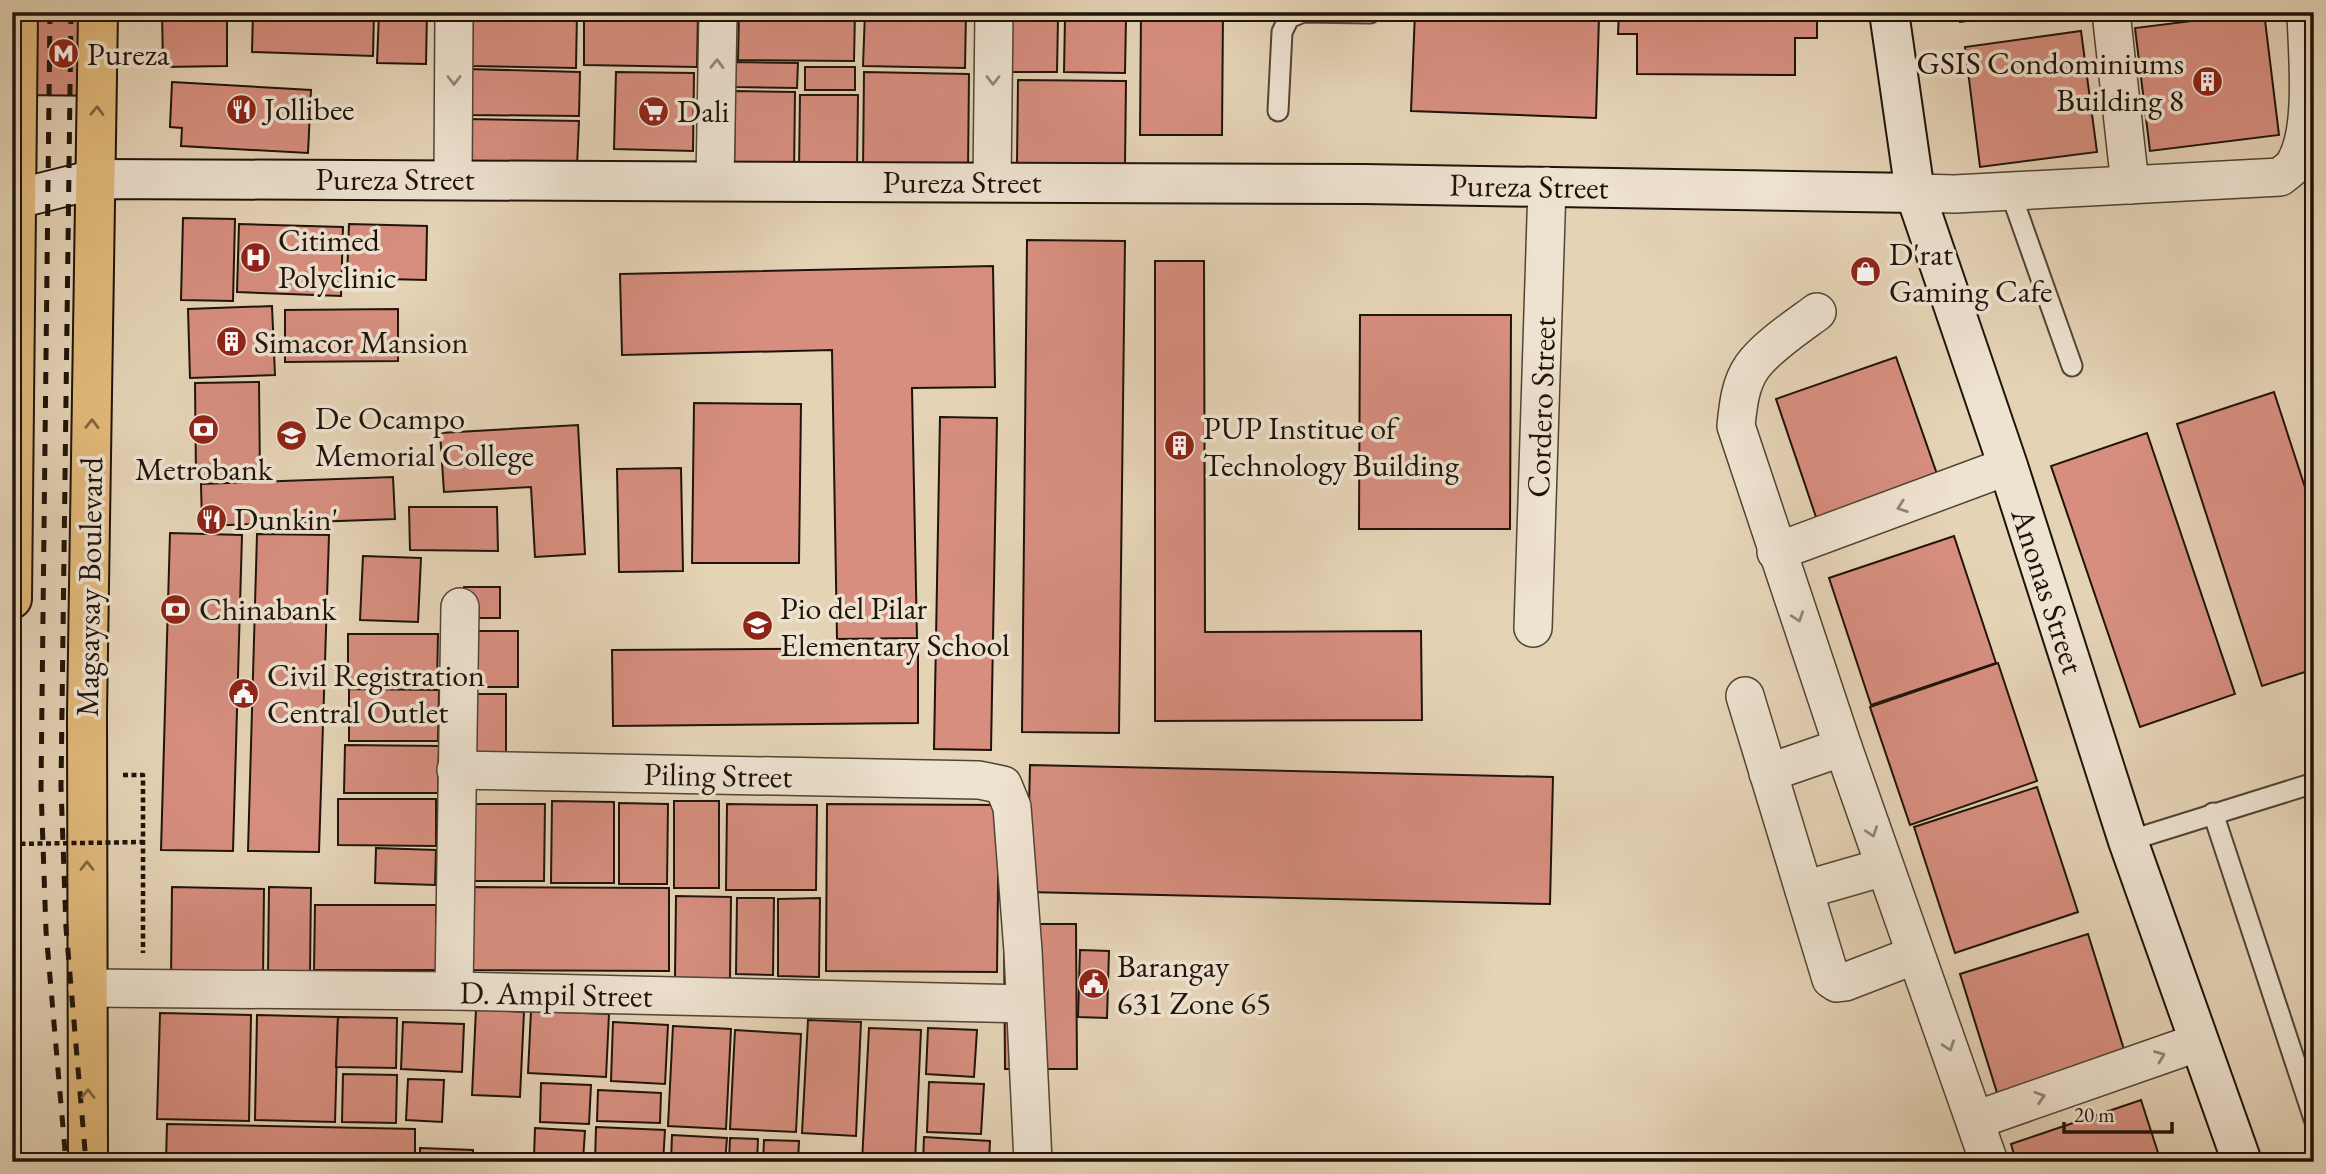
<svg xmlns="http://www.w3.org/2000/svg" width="2326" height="1174" font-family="'EB Garamond',serif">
<rect width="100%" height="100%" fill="#e5d3b6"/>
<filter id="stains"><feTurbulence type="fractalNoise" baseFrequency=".00286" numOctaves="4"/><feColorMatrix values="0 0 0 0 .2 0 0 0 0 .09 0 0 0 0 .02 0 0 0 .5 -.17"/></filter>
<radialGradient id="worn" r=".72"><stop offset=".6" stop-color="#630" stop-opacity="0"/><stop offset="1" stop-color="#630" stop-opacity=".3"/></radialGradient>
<g fill="#d78e7f" stroke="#1f140a" stroke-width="2">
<polygon points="12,12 116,12 115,96 12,95"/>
<polygon points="162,12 227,12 227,66 163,67"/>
<polygon points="253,12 374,12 373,56 252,52"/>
<polygon points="379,12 427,12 426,64 377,63"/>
<polygon points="473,12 577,12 576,68 472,66"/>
<polygon points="584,12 698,12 697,67 584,65"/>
<polygon points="739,12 855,12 854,61 738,60"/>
<polygon points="865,12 966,12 965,68 863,66"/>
<polygon points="1141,12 1223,12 1222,135 1140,135"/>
<polygon points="1415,12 1599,17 1596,118 1411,111"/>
<polygon points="1619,12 1817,12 1817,38 1795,38 1795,75 1637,74 1637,34 1618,34"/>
<polygon points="1959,12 2041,12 1960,22"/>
<polygon points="2264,12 2279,135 2150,151 2135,28"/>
<polygon points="1065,17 1126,18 1125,73 1064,72"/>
<polygon points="1010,18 1058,18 1057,72 1009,72"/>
<polygon points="2081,31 2097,152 1980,167 1965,47"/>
<polygon points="735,62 798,63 797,88 735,87"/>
<rect x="805" y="67" width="50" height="23"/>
<polygon points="468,69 580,72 579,116 467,115"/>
<polygon points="616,72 694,73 693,151 614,149"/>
<polygon points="864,72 969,74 968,173 863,171"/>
<polygon points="1018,80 1126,81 1125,165 1017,163"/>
<polygon points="172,82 311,90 308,153 181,146 182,128 170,127"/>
<polygon points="735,91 795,92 794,175 734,174"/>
<polygon points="800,95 858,95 857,172 799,171"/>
<polygon points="467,119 579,121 577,167 482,165 470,160"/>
<polygon points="183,218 235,219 233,301 181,300"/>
<polygon points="239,224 343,227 341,296 237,292"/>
<polygon points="349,224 427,226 426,280 347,278"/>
<polygon points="1027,240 1125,241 1119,733 1022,732"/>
<polygon points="1155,261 1204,261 1205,632 1421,631 1422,720 1155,721"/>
<polygon points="993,266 995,387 912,388 917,638 837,639 832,350 622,355 620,274"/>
<polygon points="272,306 275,375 190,378 188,309"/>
<polygon points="398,309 398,361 285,362 285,310"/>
<polygon points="1360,315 1511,315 1510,529 1359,529"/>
<polygon points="1896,357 1938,477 1817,520 1776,399"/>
<polygon points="259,382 260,477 196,478 195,383"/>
<polygon points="2274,392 2314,515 2314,669 2262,686 2177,424"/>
<polygon points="694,403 801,404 799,563 692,563"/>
<polygon points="940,417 997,418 991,750 934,749"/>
<polygon points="578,425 585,554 535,557 531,487 444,492 440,433"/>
<polygon points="2147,433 2235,694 2140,727 2051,466"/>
<polygon points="681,468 683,571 619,572 617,469"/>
<polygon points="393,477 395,519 202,526 201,484"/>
<polygon points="409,507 497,507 498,551 410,550"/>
<polygon points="170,533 242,535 233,851 161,850"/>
<polygon points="257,534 329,535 319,852 248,851"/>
<polygon points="1954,536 1996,663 1871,705 1829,578"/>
<polygon points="363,556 421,558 418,622 360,620"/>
<rect x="464" y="587" width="36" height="31"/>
<polygon points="467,631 518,631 518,687 466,687"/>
<polygon points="348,634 438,634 437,684 348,683"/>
<polygon points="918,648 918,723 613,726 612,650"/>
<polygon points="1998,663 2037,781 1910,825 1870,707"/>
<polygon points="349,689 439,690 438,741 349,741"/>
<polygon points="466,694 506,694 506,764 465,764"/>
<polygon points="345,745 439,746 438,793 344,793"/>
<polygon points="1030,765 1553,777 1550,904 1027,892"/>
<polygon points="2037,787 2078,912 1955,953 1914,827"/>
<polygon points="338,799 436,799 436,846 338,845"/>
<polygon points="552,801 614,802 614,883 551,883"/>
<rect x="674" y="801" width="45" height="87"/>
<polygon points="619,803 668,804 667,884 619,884"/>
<polygon points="475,804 545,804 544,881 474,881"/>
<polygon points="727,804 817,805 816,890 726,890"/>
<polygon points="827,804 999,805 997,972 826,971"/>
<polygon points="376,848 436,850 435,885 375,883"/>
<polygon points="172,887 264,889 263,978 171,978"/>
<polygon points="269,887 311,888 310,973 268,973"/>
<polygon points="468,887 669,888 669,971 468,970"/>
<polygon points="676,896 731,897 730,978 675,978"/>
<polygon points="737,898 774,898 773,975 736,974"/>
<polygon points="820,898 819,977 778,976 778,899"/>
<polygon points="315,905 436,905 436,970 314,970"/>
<polygon points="1004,924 1076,924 1077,1069 1005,1069"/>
<polygon points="2088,934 2126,1056 1998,1096 1960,974"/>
<polygon points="1080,950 1109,951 1107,1018 1078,1017"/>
<polygon points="476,1009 524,1012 520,1097 472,1095"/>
<polygon points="531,1011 609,1014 606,1077 528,1073"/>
<polygon points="160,1013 251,1015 249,1121 157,1119"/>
<polygon points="257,1015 338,1017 335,1122 255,1120"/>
<polygon points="338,1017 397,1018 396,1068 336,1067"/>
<polygon points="808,1020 861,1022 856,1136 802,1133"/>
<polygon points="403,1022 464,1024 462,1072 401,1069"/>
<polygon points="613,1022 668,1025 665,1084 611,1081"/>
<polygon points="673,1026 731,1029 726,1129 668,1126"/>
<polygon points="869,1028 921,1030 915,1162 862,1162"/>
<polygon points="928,1028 977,1030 974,1077 926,1074"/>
<polygon points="735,1030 801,1034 796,1132 730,1129"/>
<polygon points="343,1074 397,1075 396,1123 342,1122"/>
<polygon points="408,1079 444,1080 442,1122 406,1120"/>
<polygon points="929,1082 984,1084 981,1134 927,1132"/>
<polygon points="541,1083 591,1085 589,1124 540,1122"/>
<polygon points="598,1090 661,1093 660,1123 597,1121"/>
<polygon points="2141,1100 2161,1162 2016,1162 2011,1144"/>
<polygon points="167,1124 415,1129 415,1162 166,1162"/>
<polygon points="596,1127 665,1130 663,1162 595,1162"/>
<polygon points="535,1128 585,1131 583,1160 534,1157"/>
<polygon points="672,1135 727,1138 725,1162 671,1162"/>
<polygon points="924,1137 990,1141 989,1162 923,1162"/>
<polygon points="730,1138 758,1139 757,1162 729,1162"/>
<polygon points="764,1140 799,1141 798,1162 763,1162"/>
<polygon points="420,1148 473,1150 473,1162 420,1162"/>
<polygon points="477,1157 529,1158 529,1162 477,1162"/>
</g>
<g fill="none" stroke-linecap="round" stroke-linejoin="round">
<defs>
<g id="lane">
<polyline points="1278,111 1282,32 1289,18 1303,12 1370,13"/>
<polyline points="2010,191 2072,366"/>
<polyline points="2213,813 2314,1119"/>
<polyline points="2128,841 2314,783"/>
</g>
<g id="street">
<polyline points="2111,12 2130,185"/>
<polyline points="453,179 454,12"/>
<polyline points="715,181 718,12"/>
<polyline points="992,181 994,12"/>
<path d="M1915 193 1955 194 2280 177C2286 172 2293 168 2296 161 2315 126 2307 53 2306 12"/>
<path d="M1817 312C1798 326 1765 348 1752 367 1740 384 1738 406 1736 426L1843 747 1989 1162"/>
<polyline points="1776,552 2008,466"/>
<polyline points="1533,628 1547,186"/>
<polyline points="1745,696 1831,979 1837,983 1845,982 1915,955"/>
<polyline points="456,770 979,780 1003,785 1012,807 1023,951 1033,1162"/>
<polyline points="1768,773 1843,747"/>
<polyline points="1804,890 1884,867"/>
<polyline points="87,988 454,991 1025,1004"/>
<polyline points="454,991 460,607"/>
<polyline points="1976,1120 2199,1042"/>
</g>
<g id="secondary">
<polyline points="1889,12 1915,193 2008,466 2128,841 2242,1162"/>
<polyline points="12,200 96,179 1364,184 1915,193"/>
</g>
<g id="primary">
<polyline points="12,599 18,12"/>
<polyline points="88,1162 87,713 98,12"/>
</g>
</defs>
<use href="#lane" stroke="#504435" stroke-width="23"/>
<use href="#street" stroke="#504435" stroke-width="40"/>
<use href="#secondary" stroke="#1f140a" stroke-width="42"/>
<use href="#primary" stroke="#1f140a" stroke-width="42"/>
<polyline stroke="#1f140a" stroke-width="4.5" stroke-dasharray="5 3.5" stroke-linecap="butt" points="123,775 143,775 143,953"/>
<use href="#lane" stroke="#eee2d0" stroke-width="19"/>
<use href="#street" stroke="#eee2d0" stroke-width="37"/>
<use href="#secondary" stroke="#eee2d0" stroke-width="38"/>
<use href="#primary" stroke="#e2ba7b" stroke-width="38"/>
<g stroke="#1f140a" stroke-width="5" stroke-dasharray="12 12" stroke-linecap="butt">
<polyline points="50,12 41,788 46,931 66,1162"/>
<polyline points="71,12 61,787 66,928 86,1162"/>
</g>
<polyline stroke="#1f140a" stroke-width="4.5" stroke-dasharray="5 3.5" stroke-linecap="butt" points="12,844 144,842"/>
</g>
<defs><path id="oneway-chevron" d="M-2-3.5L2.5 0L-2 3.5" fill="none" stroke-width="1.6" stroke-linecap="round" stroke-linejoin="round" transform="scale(1.75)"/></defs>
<g stroke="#918577">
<use href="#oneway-chevron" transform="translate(717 64) rotate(-89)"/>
<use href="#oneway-chevron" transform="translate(454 80) rotate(90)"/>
<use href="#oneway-chevron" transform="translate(993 80) rotate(90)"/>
<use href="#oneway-chevron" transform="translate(1902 507) rotate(160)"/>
<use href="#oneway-chevron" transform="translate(1798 617) rotate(71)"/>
<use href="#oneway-chevron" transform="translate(1872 832) rotate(71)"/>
<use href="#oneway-chevron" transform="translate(1949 1046) rotate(70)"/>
<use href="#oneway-chevron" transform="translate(2160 1056) rotate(-21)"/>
<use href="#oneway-chevron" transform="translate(2040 1097) rotate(-18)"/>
</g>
<g stroke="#806742">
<use href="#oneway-chevron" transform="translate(97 111) rotate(-89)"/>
<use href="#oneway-chevron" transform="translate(92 424) rotate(-89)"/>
<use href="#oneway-chevron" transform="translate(87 866) rotate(-90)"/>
<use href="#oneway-chevron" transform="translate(88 1094) rotate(-90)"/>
</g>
<defs>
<symbol id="metro-disc" viewBox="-11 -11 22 22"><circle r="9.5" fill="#8f2418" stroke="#eee2d0"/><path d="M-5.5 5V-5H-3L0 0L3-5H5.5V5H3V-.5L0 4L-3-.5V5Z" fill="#fff"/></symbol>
<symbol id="building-disc" viewBox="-11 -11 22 22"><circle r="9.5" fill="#8f2418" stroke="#eee2d0"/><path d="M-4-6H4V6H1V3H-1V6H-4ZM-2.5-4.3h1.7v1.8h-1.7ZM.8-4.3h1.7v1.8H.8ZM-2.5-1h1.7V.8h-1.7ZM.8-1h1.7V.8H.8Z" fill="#fff"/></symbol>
<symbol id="restaurant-disc" viewBox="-11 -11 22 22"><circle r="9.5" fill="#8f2418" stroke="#eee2d0"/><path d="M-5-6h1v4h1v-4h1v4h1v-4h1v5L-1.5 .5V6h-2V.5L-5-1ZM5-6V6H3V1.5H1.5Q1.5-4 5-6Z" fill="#fff"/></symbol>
<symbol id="supermarket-disc" viewBox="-11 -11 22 22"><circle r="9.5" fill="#8f2418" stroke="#eee2d0"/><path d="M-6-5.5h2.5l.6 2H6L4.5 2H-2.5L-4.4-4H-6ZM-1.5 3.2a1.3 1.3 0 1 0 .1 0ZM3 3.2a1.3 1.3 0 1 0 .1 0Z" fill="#fff"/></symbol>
<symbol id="hospital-disc" viewBox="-11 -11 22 22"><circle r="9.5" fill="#8f2418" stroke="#eee2d0"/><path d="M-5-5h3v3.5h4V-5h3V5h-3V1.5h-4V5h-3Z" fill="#fff"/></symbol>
<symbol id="shop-disc" viewBox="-11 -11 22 22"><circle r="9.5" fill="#8f2418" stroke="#eee2d0"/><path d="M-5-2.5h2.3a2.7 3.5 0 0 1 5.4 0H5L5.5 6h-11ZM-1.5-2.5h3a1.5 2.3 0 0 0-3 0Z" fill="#fff"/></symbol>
<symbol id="bank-disc" viewBox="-11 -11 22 22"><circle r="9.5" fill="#8f2418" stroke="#eee2d0"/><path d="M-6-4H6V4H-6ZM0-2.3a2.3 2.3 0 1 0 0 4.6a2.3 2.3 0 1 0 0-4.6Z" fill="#fff"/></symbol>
<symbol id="university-disc" viewBox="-11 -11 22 22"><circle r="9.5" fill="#8f2418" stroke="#eee2d0"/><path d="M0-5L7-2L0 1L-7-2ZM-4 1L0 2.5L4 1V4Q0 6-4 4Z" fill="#fff"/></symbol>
<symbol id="school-disc" viewBox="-11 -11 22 22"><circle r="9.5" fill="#8f2418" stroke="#eee2d0"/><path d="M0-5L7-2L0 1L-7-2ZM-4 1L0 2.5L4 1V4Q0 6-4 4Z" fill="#fff"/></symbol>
<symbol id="civic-disc" viewBox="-11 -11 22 22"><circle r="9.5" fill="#8f2418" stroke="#eee2d0"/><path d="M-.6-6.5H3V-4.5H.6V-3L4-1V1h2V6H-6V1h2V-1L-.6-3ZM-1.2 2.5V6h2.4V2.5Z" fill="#fff"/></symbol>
</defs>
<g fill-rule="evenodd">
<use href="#metro-disc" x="46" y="36" width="35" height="35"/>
<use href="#building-disc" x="2190" y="64" width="35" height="35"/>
<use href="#restaurant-disc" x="224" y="92" width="35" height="35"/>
<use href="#supermarket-disc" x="636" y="94" width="35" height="35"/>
<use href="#hospital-disc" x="238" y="240" width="35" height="35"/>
<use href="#shop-disc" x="1848" y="254" width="35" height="35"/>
<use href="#building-disc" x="214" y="324" width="35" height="35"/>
<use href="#bank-disc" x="186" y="412" width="35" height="35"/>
<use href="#university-disc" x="274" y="418" width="35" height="35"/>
<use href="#building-disc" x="1162" y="428" width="35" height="35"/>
<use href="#restaurant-disc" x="194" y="502" width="35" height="35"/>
<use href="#bank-disc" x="158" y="592" width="35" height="35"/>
<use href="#school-disc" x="740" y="608" width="35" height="35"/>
<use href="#civic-disc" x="226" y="676" width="35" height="35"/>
<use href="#civic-disc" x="1076" y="966" width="35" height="35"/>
</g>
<g text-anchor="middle" stroke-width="7" stroke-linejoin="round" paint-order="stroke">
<g font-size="32" fill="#1f140a" stroke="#eee2d0" text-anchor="start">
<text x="87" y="65">Pureza</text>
<text x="2184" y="74" text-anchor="end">GSIS Condominiums<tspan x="2184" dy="37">Building 8</tspan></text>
<text x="264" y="120">Jollibee</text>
<text x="677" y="122">Dali</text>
<text x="278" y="251">Citimed<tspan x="278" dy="37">Polyclinic</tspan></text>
<text x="1889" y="265">D'rat<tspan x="1889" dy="37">Gaming Cafe</tspan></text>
<text x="254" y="353">Simacor Mansion</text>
<text x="315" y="429">De Ocampo<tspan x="315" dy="37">Memorial College</tspan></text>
<text x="1203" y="439">PUP Institue of<tspan x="1203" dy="37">Technology Building</tspan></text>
<text x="204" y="480" text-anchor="middle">Metrobank</text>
<text x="234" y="530">Dunkin'</text>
<text x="780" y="619">Pio del Pilar<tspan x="780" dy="37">Elementary School</tspan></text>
<text x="199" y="620">Chinabank</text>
<text x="267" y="686">Civil Registration<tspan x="267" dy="37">Central Outlet</tspan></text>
<text x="1117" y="977">Barangay<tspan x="1117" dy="37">631 Zone 65</tspan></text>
</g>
<g font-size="32" fill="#1f140a" stroke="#eee2d0">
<text x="395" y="190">Pureza Street</text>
<text x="962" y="193">Pureza Street</text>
<text transform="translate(1529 186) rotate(1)" y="11">Pureza Street</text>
<text transform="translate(1541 407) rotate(-88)" y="11">Cordero Street</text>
<text transform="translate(89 587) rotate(-89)" y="11">Magsaysay Boulevard</text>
<text transform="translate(2048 591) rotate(72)" y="11">Anonas Street</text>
<text transform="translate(718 775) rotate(1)" y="11">Piling Street</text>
<text transform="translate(556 994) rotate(1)" y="11">D. Ampil Street</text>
</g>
</g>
<rect width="2326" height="1174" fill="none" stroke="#e5d3b6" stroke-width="42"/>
<rect x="14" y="14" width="2298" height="1146" fill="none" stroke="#1f140a" stroke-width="3.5"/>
<rect x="21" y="21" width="2284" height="1132" fill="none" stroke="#1f140a" stroke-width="2"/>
<path d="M2064 1122v10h108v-10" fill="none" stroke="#1f140a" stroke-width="3.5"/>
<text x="2074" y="1122" font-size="21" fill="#1f140a" stroke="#eee2d0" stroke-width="5" paint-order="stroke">20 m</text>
<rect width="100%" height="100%" filter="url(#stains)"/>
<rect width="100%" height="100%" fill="url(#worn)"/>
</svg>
